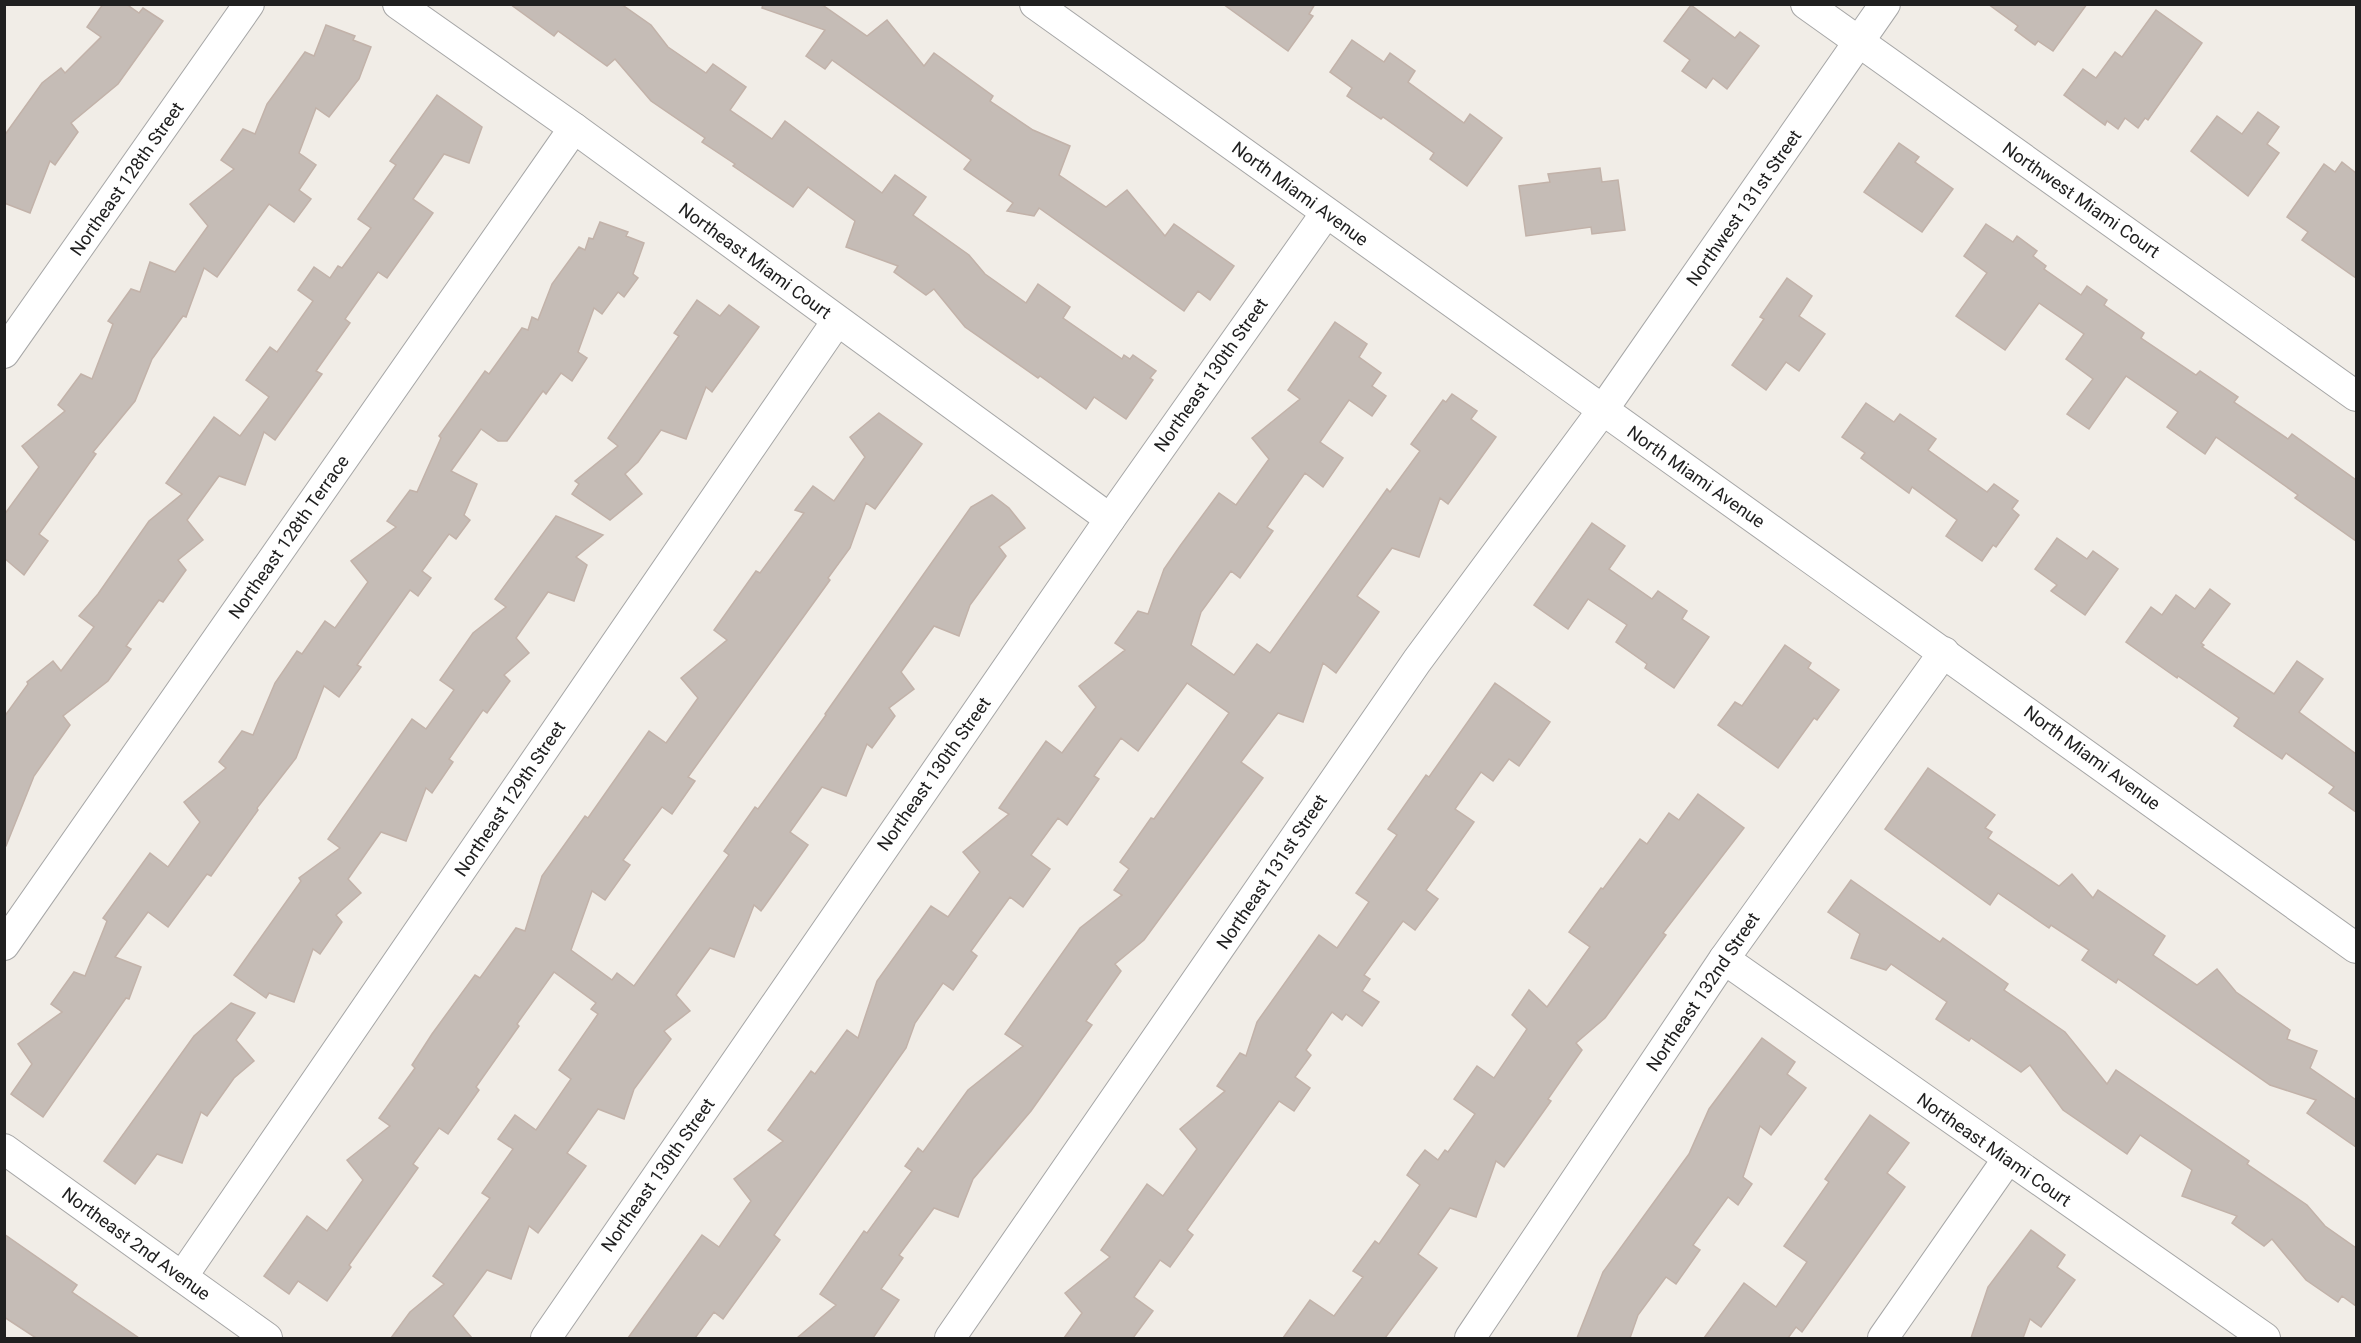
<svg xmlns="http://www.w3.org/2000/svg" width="2361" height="1343" font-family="Roboto,sans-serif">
<rect width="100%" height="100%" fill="#f1ede7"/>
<g fill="#c5bcb6" stroke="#c2b2a9" stroke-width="1.5">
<polygon points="103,4 126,4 139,13 143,8 163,21 118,84 71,123 78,132 55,165 50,161 30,213 4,203 4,136 42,83 61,68 65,73 101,37 87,27"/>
<polygon points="510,4 621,4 651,25 668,47 706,73 713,64 746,87 730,110 772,139 785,121 882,193 895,175 926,197 913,215 969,255 985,274 1026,303 1038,284 1070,307 1063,318 1122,359 1124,355 1130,359 1133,355 1156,371 1150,378 1153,380 1126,419 1094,397 1086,409 1040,376 1038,378 965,327 934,289 926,295 894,272 898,266 846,247 855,221 808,187 793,207 733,166 735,164 702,142 705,138 651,101 615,59 607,66 558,31 554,36"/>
<polygon points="763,4 821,4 867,36 887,20 924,66 934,53 993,96 990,101 1033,130 1070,146 1059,175 1106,207 1127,190 1165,236 1174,224 1234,266 1210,300 1198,291 1184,311 1039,208 1034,216 1007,211 1013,203 964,169 971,160 832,60 825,69 806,56 825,30 762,8"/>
<polygon points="1223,4 1315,4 1309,14 1313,16 1288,51"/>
<polygon points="1988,4 2087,4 2053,51 2038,41 2035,45 2015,30 2018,26"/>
<polygon points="1691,5 1735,38 1740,32 1759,46 1727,89 1713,78 1706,88 1682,71 1690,60 1664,41"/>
<polygon points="2156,10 2202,43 2148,120 2145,118 2138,128 2125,118 2118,129 2107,121 2105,125 2064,95 2083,69 2096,78 2115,52 2122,57"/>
<polygon points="326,25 355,36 353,40 371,47 359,79 329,117 316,108 299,153 316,165 299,190 311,199 294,222 269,204 217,277 204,268 186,317 183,316 152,359 135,401 93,452 96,454 39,534 48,541 24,575 4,558 4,515 39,467 22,446 65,411 58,405 81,374 92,379 113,324 108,321 131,289 140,292 150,262 175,272 208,226 190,204 234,169 221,160 243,129 255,134 267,104 305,52 314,56"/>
<polygon points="1352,40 1384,62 1390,53 1415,71 1408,82 1464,123 1470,114 1502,138 1467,186 1430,159 1434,153 1383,117 1381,119 1347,96 1352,88 1330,72"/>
<polygon points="437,95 482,127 469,163 444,154 413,199 433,213 387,278 378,272 345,319 350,323 316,371 322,374 275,440 264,432 245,485 219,476 187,520 203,540 178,560 186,570 163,602 159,600 126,646 131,649 108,681 63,716 70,725 34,776 6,846 4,846 4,717 28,684 27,682 53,661 61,671 94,627 79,616 98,594 149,521 182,494 166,483 214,417 240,436 269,397 246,380 270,347 277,352 313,301 298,290 314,267 330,278 338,266 342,268 371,228 358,219 396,165 390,161"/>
<polygon points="2258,112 2279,127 2267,144 2279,153 2248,196 2191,151 2217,116 2242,134"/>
<polygon points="1899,143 1919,157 1915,162 1953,189 1922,232 1864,192"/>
<polygon points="2342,162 2356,173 2356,278 2302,240 2308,232 2287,217 2324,164 2335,172"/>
<polygon points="1600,168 1602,182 1618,180 1625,230 1592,234 1591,227 1526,236 1519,186 1550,182 1548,174"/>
<polygon points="600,222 628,232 626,236 644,243 633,274 638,278 624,297 618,292 602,314 594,308 578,352 587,358 572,381 561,373 546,394 543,391 507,441 498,441 481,429 451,471 477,484 464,515 470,520 456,539 449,534 422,571 431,578 418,596 410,590 357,665 361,667 339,697 324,686 296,758 257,808 258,810 211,876 207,874 168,927 148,912 115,957 141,967 129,999 126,998 43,1117 11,1094 32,1064 18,1044 62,1012 51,1004 74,972 85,976 107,921 103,918 150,853 168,867 200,822 184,802 226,768 219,762 242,731 253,735 275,683 297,651 302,654 325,621 335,628 368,582 351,561 396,527 387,521 410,490 417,492 441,438 439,436 485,371 489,374 522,328 528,330 532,317 538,320 552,284 579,247 585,250 589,238 593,239"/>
<polygon points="1986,224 2013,242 2017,236 2037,251 2033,256 2046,266 2044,269 2081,295 2087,286 2107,300 2104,305 2144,333 2141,338 2196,375 2200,371 2238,397 2234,402 2288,439 2292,434 2356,480 2356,541 2295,498 2298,495 2216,437 2205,454 2167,427 2178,412 2126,376 2089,429 2067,414 2093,379 2066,359 2084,334 2039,303 2005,350 1956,316 1987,273 1964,256"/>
<polygon points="1787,278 1812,296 1799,316 1825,334 1799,371 1786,362 1766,390 1732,365 1764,319 1760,317"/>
<polygon points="697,300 720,316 729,305 759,327 712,392 706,387 686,439 661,430 638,462 625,474 642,494 610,520 572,494 579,484 575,481 618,446 608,438 679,336 674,333"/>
<polygon points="1335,322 1367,344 1359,357 1381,373 1372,386 1386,396 1372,416 1349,400 1320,442 1343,458 1323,487 1305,473 1267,527 1273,531 1240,578 1231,571 1201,612 1191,645 1234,675 1257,644 1270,653 1387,489 1390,492 1420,451 1411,444 1443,400 1446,402 1452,394 1477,411 1471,419 1496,437 1448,504 1440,498 1419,557 1392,548 1357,596 1379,612 1336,673 1323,663 1303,722 1278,713 1241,762 1263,778 1144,940 1115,964 1121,971 1086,1021 1092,1025 1031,1111 973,1179 958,1217 934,1208 899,1255 903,1258 881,1289 899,1300 873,1338 797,1338 836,1305 820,1294 864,1231 867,1233 912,1171 905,1166 918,1148 923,1152 968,1090 1023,1046 1005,1034 1080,928 1122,895 1114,890 1129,869 1120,862 1151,818 1154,819 1229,713 1187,683 1138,751 1121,738 1094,776 1099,779 1067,825 1058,818 1031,855 1050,869 1023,907 1010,897 971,951 977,956 953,990 943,983 915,1023 906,1048 774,1235 780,1240 723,1319 714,1312 695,1338 628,1338 702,1235 719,1247 751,1201 734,1179 783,1141 768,1130 811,1071 815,1074 847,1030 858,1038 877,981 931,906 948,917 980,872 963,852 1009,814 999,808 1046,741 1062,753 1096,707 1079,686 1125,650 1115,643 1138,611 1148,614 1164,569 1180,546 1219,493 1236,505 1269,459 1252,438 1300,399 1288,390"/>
<polygon points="1866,403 1894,422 1900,414 1936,439 1928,450 1987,492 1994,484 2018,501 2012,509 2019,515 1996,547 1993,545 1982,561 1946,536 1957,520 1912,487 1909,493 1861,458 1865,453 1842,437"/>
<polygon points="879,413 922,444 875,509 866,503 850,548 828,578 830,580 688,777 695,781 672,814 662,807 623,860 630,865 605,900 592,891 571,950 612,980 617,973 634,986 729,855 724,851 755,807 758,809 826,715 825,714 971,507 992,495 1009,508 1025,528 999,547 1006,556 970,605 959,636 934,626 901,672 914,689 889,708 895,716 872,748 867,744 846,796 822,787 790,832 808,845 761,911 754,905 734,957 710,948 676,995 690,1011 664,1031 671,1039 634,1089 624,1119 598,1109 567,1153 586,1166 538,1233 529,1226 511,1279 487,1270 453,1316 472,1338 391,1338 410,1312 444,1284 433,1276 490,1198 482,1193 513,1149 498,1139 515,1115 536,1130 571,1079 559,1070 598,1014 591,1009 596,1003 554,972 517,1024 519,1026 476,1087 479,1090 448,1134 439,1128 413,1164 418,1168 349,1265 351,1267 327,1301 298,1281 289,1294 264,1276 307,1216 327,1231 363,1180 347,1160 390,1126 379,1118 415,1068 412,1065 432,1034 475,975 480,978 516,928 525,931 542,876 585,816 588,818 649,731 666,743 698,698 681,678 727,640 714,630 756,571 760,573 804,513 795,510 813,486 834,501 865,457 850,437"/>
<polygon points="556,516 603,535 576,557 587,565 574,601 548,592 516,638 529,653 504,675 510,681 487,713 483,710 449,759 453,762 432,793 426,788 406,841 381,832 348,879 361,893 336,915 342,922 320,954 313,949 294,1002 269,993 266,998 234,975 301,881 299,878 340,848 328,839 412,719 426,729 454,690 440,680 473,633 506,607 495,599"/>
<polygon points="1592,523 1625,546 1609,569 1652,599 1658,591 1687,611 1682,619 1709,637 1674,688 1645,668 1647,664 1616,642 1627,625 1588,599 1568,629 1534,605"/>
<polygon points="2057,538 2087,559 2093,551 2118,569 2085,615 2051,591 2057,585 2035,569"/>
<polygon points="2210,589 2230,604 2201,643 2204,645 2202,647 2274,694 2297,661 2323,679 2299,712 2356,754 2356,812 2329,793 2334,787 2286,753 2282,759 2234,726 2239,718 2178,676 2177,678 2126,642 2151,607 2162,615 2176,595 2195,609"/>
<polygon points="1785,645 1811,663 1808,668 1839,690 1817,720 1814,718 1778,768 1718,725 1735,702 1742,706"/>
<polygon points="1495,683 1550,722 1519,766 1509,759 1493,781 1481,772 1455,809 1474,822 1426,890 1438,899 1415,930 1403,921 1364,975 1370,979 1362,991 1379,1002 1362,1026 1346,1014 1342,1020 1332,1012 1306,1050 1311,1055 1295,1077 1310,1088 1294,1111 1279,1101 1187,1230 1193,1235 1170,1267 1160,1260 1134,1297 1153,1311 1133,1338 1064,1338 1082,1313 1065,1293 1110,1257 1101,1250 1147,1184 1163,1196 1197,1149 1180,1129 1225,1091 1217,1086 1240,1053 1246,1056 1257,1022 1319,935 1337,948 1369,902 1356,893 1397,835 1388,829 1426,775 1429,777"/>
<polygon points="1928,768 1995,815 1985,828 1992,832 1988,838 2059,886 2072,874 2093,898 2098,890 2165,936 2153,955 2197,985 2217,969 2236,992 2290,1030 2287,1039 2317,1051 2310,1068 2356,1100 2356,1147 2307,1113 2316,1100 2270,1085 2118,979 2116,983 2082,960 2089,950 2051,925 2049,928 1998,893 1990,905 1885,829"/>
<polygon points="1698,794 1744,828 1663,933 1666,935 1605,1018 1576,1043 1582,1050 1548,1099 1551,1101 1504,1167 1496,1161 1476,1217 1450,1208 1418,1254 1437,1268 1385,1338 1283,1338 1310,1300 1334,1316 1363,1277 1353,1271 1375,1241 1379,1244 1420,1185 1407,1175 1415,1163 1425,1150 1438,1160 1445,1150 1448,1152 1475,1114 1454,1099 1477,1066 1494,1078 1527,1029 1512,1015 1529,990 1547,1007 1590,947 1569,932 1601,888 1603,889 1640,839 1647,844 1669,813 1679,820"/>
<polygon points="1851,880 1940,942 1943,938 2008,984 2004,990 2065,1032 2107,1084 2116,1070 2249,1161 2247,1164 2307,1205 2325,1226 2356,1248 2356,1306 2342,1296 2338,1302 2306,1280 2272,1239 2264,1246 2232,1223 2237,1216 2182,1196 2192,1170 2140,1135 2127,1154 2063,1110 2030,1065 2021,1072 1971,1038 1969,1041 1936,1019 1947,1002 1891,964 1886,970 1851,958 1860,934 1828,912"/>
<polygon points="231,1003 255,1013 236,1040 254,1061 234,1078 207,1116 201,1112 182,1163 157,1154 135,1184 104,1161 194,1036"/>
<polygon points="1762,1038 1795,1062 1787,1074 1806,1088 1771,1135 1760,1126 1743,1177 1752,1184 1738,1205 1728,1197 1693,1245 1700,1250 1676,1284 1666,1277 1638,1315 1630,1338 1577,1338 1603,1272 1689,1154 1709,1109"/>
<polygon points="1870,1115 1909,1143 1887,1173 1905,1187 1802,1332 1796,1327 1788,1338 1704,1338 1744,1283 1776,1307 1807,1262 1784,1246 1829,1182 1825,1179"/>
<polygon points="2031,1230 2065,1255 2057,1267 2075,1280 2041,1327 2030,1319 2023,1338 1971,1338 1988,1287"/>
<polygon points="4,1234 77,1285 72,1292 139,1338 36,1338 4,1317"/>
</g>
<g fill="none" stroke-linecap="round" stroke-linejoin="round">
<defs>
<g id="minor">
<polyline points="398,4 574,128 1110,519"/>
<polyline points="1035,4 2356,948"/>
<polyline points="1806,4 2356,396"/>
<polyline points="4,353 249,4"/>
<polyline points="4,945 574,128"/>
<polyline points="1724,959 2265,1338"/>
<polyline points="4,1149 267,1338"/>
<polyline points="182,1277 837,321"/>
<polyline points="546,1338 1110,519 1326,213"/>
<polyline points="950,1338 1417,661 1602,411 1885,4"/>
<polyline points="1470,1338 1724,959 1944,652"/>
<polyline points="1883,1338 2007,1160"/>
</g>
</defs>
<use href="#minor" stroke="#a7a7a7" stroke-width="32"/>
<use href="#minor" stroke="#fff" stroke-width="30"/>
</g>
<g text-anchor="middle" stroke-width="6" stroke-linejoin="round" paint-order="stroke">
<g font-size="18" fill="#202020" stroke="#fff">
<text transform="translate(127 179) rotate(-55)" y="6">Northeast 128th Street</text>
<text transform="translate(1300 194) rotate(36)" y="6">North Miami Avenue</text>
<text transform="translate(2081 200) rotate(35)" y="6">Northwest Miami Court</text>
<text transform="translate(1744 208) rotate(-55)" y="6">Northwest 131st Street</text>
<text transform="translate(755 261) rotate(36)" y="6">Northeast Miami Court</text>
<text transform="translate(1211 375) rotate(-55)" y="6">Northeast 130th Street</text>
<text transform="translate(1696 477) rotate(35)" y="6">North Miami Avenue</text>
<text transform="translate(289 537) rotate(-55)" y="6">Northeast 128th Terrace</text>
<text transform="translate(2092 758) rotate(36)" y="6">North Miami Avenue</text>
<text transform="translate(934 774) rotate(-55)" y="6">Northeast 130th Street</text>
<text transform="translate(510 799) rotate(-56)" y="6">Northeast 129th Street</text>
<text transform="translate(1272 872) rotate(-56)" y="6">Northeast 131st Street</text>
<text transform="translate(1703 992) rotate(-56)" y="6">Northeast 132nd Street</text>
<text transform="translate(1994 1150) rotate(35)" y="6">Northeast Miami Court</text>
<text transform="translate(658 1175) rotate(-55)" y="6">Northeast 130th Street</text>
<text transform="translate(136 1244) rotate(36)" y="6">Northeast 2nd Avenue</text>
</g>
</g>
<rect width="2361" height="1343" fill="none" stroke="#202020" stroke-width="12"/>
</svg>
